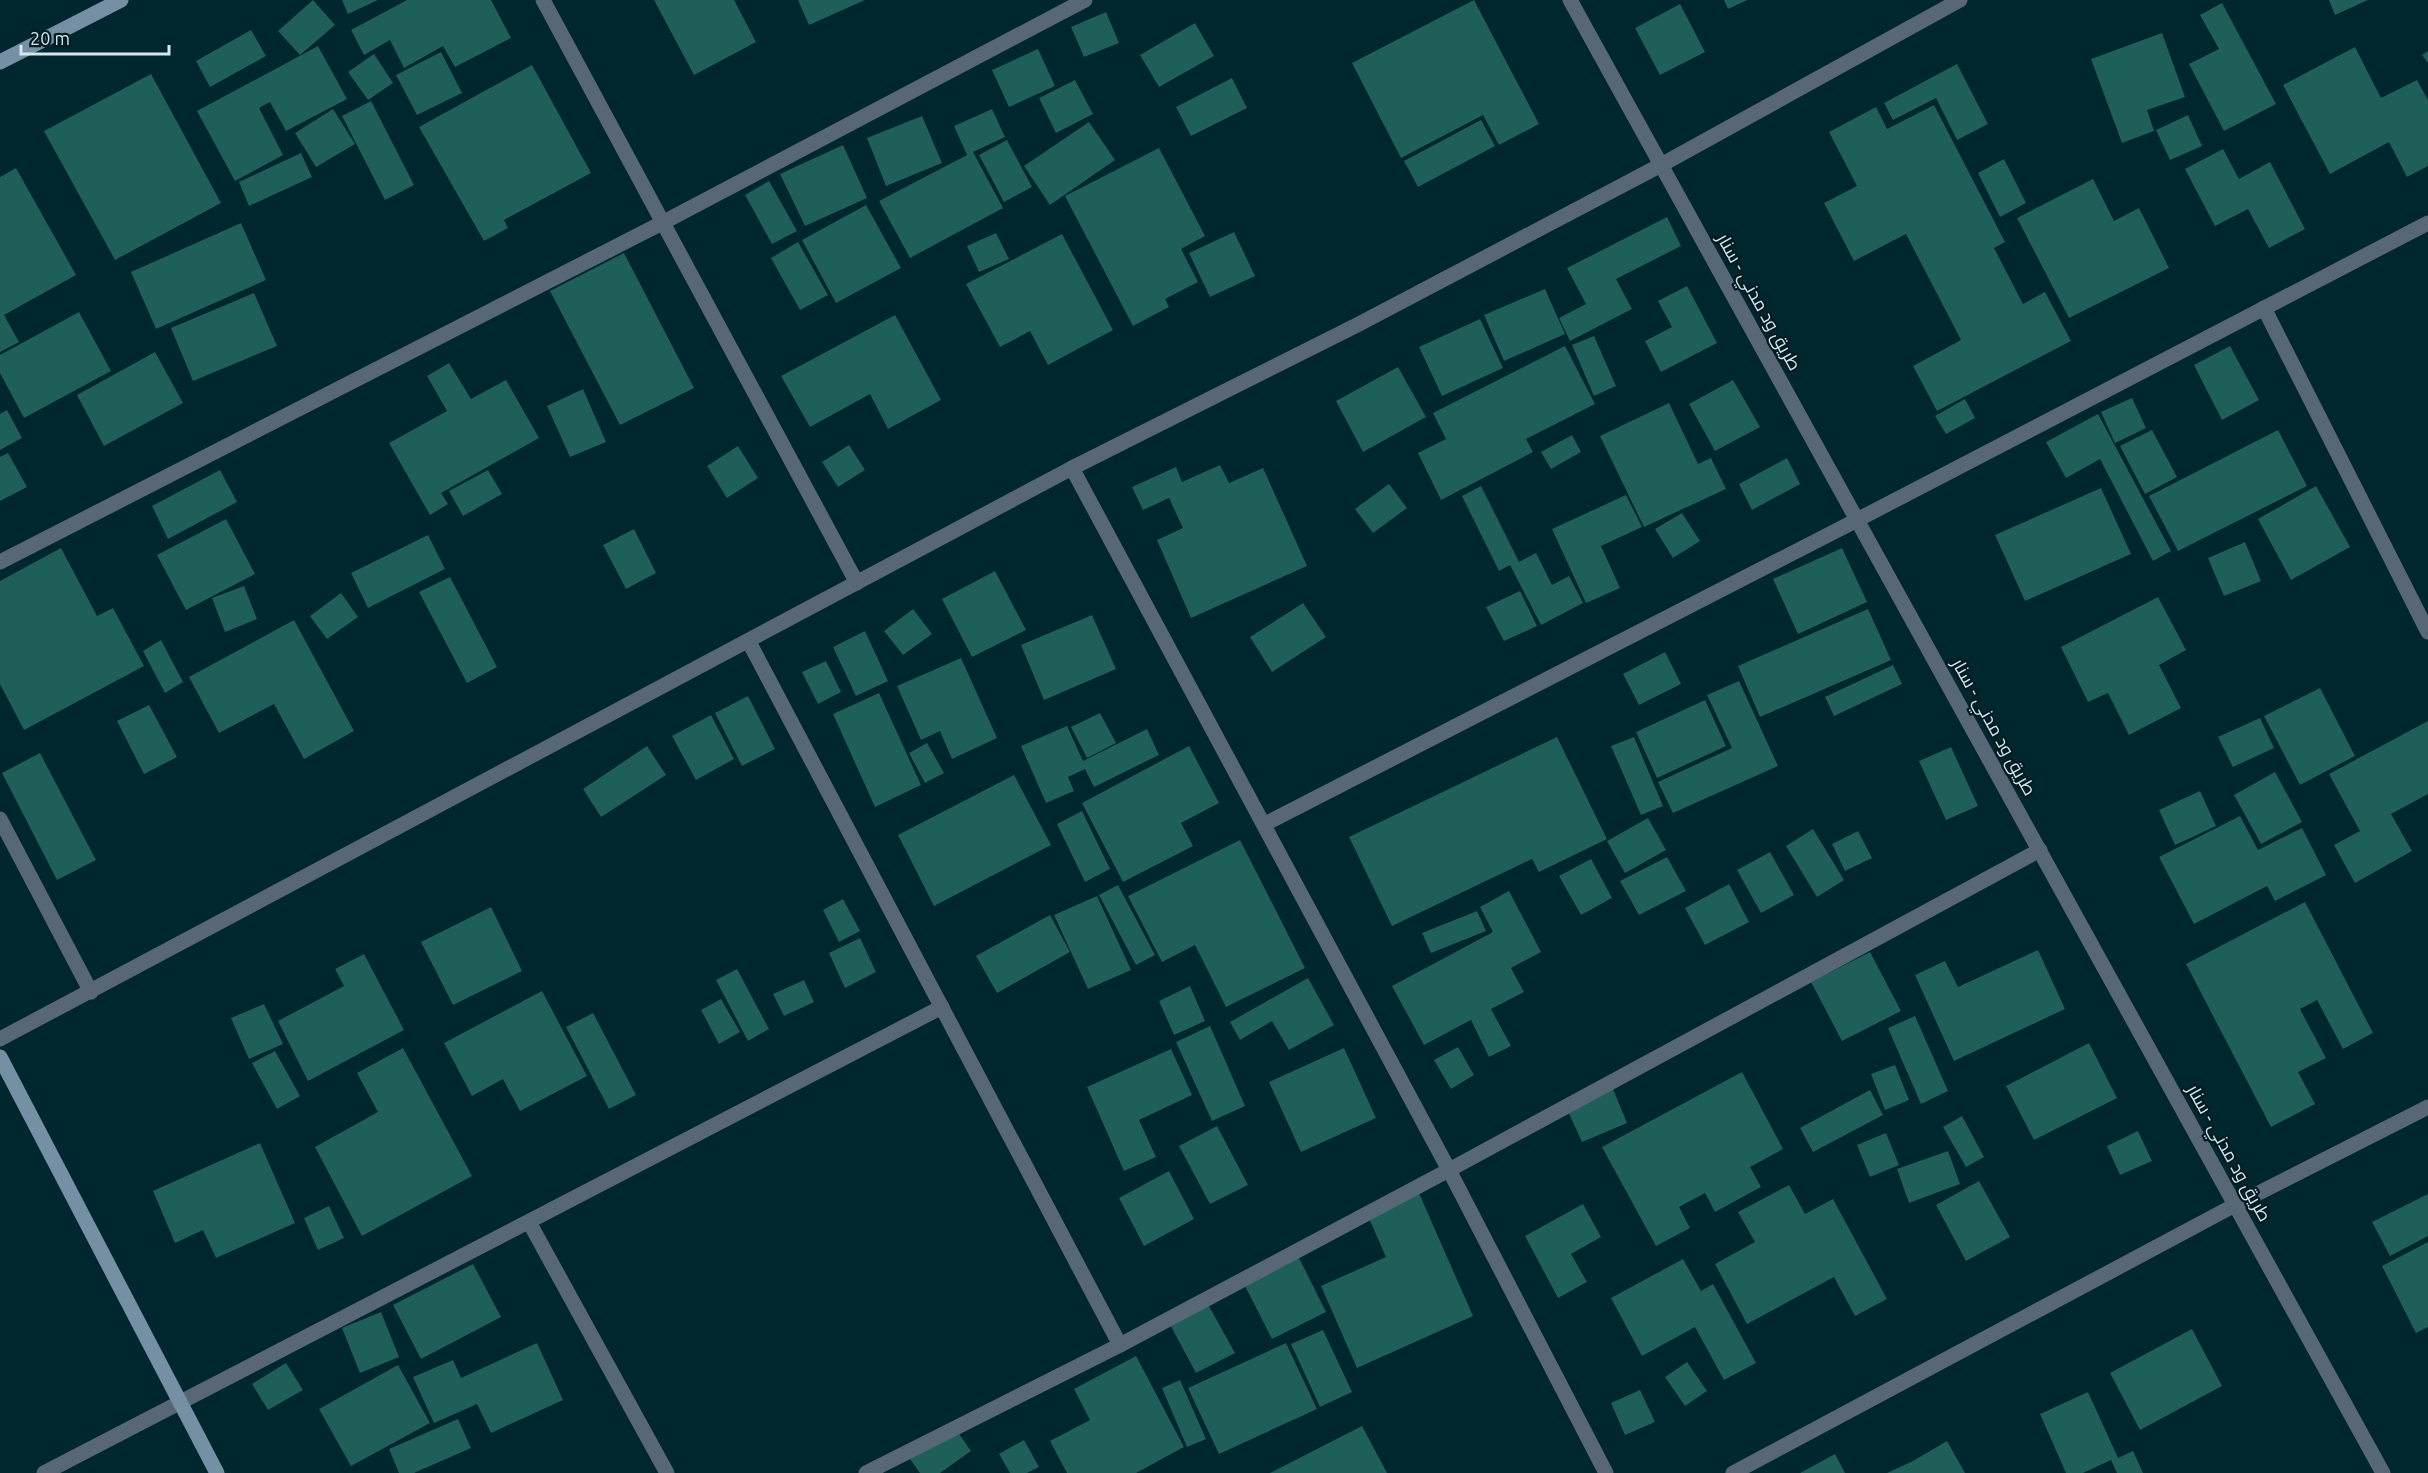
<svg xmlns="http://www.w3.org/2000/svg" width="2428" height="1473" font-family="Ubuntu,Cairo,sans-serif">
<rect width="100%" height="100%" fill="#00262e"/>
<g fill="#1e5f59">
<polygon points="313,0 335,25 300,55 278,31"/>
<polygon points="342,0 378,0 348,14"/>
<polygon points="407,0 491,0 511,38 455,67 443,46 404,68 390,40 364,55 351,30"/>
<polygon points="654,0 734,0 756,42 694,75"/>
<polygon points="798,0 865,0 809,25"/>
<polygon points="1474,0 1539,124 1499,145 1483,115 1401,158 1352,63"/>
<polygon points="1724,0 1747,0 1728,9"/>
<polygon points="2329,0 2368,0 2335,15"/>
<polygon points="2222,3 2276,104 2224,131 2189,64 2219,49 2200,15"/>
<polygon points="1680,4 1705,52 1660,75 1635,28"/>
<polygon points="1106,12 1119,43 1084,57 1071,27"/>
<polygon points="1195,23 1214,56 1159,87 1140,55"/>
<polygon points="251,30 266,56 210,87 196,61"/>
<polygon points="2162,33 2185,97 2147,110 2154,131 2122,143 2091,59"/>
<polygon points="318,46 347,99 286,131 270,102 259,108 283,155 235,181 197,111"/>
<polygon points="2355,47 2381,98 2417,80 2428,100 2428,166 2407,177 2389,142 2330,174 2283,85"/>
<polygon points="1038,49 1055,86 1009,107 992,70"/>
<polygon points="2428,51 2428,63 2422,55"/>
<polygon points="441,52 462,93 417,115 396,75"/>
<polygon points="374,54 393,83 368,100 348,72"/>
<polygon points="1957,64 1988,124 1957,140 1936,98 1893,120 1884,103"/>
<polygon points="532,65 591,173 504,220 508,228 484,241 419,127"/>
<polygon points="151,74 221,203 115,260 44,131"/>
<polygon points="1232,78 1247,108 1191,136 1176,107"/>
<polygon points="1075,80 1093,114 1056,133 1039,98"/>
<polygon points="371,101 414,185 385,200 342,116"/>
<polygon points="1934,105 2005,242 1994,248 2023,304 2045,292 2071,341 1937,411 1913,366 1961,340 1906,234 1854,261 1824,203 1857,186 1829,132 1876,107 1887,129"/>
<polygon points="333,109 355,144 316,167 295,133"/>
<polygon points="992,109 1005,137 973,152 1003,208 910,258 879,201 967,155 954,126"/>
<polygon points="2188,115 2202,146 2170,160 2156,130"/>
<polygon points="922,116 942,163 886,186 867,138"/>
<polygon points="1481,120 1495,146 1418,187 1404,161"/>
<polygon points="1089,122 1115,160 1050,205 1024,166"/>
<polygon points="1007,140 1032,187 1004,202 979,155"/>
<polygon points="843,145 867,198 805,226 780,174"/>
<polygon points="1159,148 1205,236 1181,249 1198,282 1165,299 1169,307 1133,326 1065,196"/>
<polygon points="2223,149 2239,179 2270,162 2305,229 2269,248 2248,209 2215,226 2185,169"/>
<polygon points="301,153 312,177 249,206 239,182"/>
<polygon points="2004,159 2026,203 2000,217 1978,173"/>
<polygon points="16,168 76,275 4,315 19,342 0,352 0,177"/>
<polygon points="2093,179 2114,221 2139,208 2169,268 2069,318 2017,218"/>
<polygon points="769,181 797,231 772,244 745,195"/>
<polygon points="866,205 901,268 836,303 802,240"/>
<polygon points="1667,217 1681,246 1616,279 1632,309 1570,341 1559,318 1586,304 1567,268"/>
<polygon points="241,223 266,280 156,329 131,272"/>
<polygon points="1234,232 1255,276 1210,297 1189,253"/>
<polygon points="996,233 1009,259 979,272 967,246"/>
<polygon points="1062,234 1113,330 1048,365 1030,331 1000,347 966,284"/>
<polygon points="798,242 828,295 800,310 771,258"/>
<polygon points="624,253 694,388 620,425 550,291"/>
<polygon points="1687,286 1717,343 1661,372 1645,341 1672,327 1658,301"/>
<polygon points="1545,289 1565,334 1504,361 1484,315"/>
<polygon points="254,293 277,346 193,381 171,328"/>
<polygon points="79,312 111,371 24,418 0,373 0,355"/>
<polygon points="895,315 941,400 888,429 870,394 810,427 781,376"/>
<polygon points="1480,319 1503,368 1442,396 1419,347"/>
<polygon points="1594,336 1616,386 1594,396 1572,345"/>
<polygon points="1565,346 1595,404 1526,439 1533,452 1441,500 1418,453 1446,439 1433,413"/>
<polygon points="2230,346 2259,400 2222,420 2194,365"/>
<polygon points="155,352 183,403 104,446 77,395"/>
<polygon points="449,363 471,399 506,380 539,438 441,493 448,504 430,515 389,443 447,411 427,376"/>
<polygon points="1398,367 1426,417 1363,452 1336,401"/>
<polygon points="1733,380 1760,427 1715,451 1689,404"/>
<polygon points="583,389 606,442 570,457 547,406"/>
<polygon points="2132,398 2146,428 2115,443 2101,412"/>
<polygon points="1965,399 1975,418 1946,434 1935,416"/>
<polygon points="1669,403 1698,464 1711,458 1726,489 1644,527 1600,436"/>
<polygon points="7,410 22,438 0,450 0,414"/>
<polygon points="2098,414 2171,551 2153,561 2100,459 2066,478 2046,442"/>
<polygon points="2152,430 2177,477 2145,494 2120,446"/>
<polygon points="2278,430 2307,486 2178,551 2149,496"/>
<polygon points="1572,435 1581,452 1551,469 1541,452"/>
<polygon points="849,445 865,470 838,487 822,462"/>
<polygon points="738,446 758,478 727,498 707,466"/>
<polygon points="8,453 27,487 0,501 0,457"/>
<polygon points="1787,458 1800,484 1752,510 1739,484"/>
<polygon points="1220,465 1229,483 1263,468 1307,566 1191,618 1157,540 1183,528 1169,498 1143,510 1132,487 1176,467 1182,482"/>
<polygon points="220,470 237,502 168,539 152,506"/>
<polygon points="488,470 502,494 463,516 449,491"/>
<polygon points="1389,484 1407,508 1373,533 1355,509"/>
<polygon points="1481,486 1519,562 1536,553 1552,585 1569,576 1583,603 1541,625 1510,565 1499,571 1462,496"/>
<polygon points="2316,486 2350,547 2291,580 2258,519"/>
<polygon points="2101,488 2131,554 2025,601 1995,535"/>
<polygon points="1626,495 1642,527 1601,546 1620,588 1586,603 1552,529"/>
<polygon points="1682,513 1700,541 1673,558 1655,529"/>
<polygon points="226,519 255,574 186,610 157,555"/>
<polygon points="634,529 656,573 626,589 603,545"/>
<polygon points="428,535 445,569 368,608 351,573"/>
<polygon points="2245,542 2261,581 2224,596 2208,558"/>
<polygon points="61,548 97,616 113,608 144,666 24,730 0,684 0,581"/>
<polygon points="1842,548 1867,602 1798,634 1773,579"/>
<polygon points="995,571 1026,630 972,657 942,599"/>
<polygon points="450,577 497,667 467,683 419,592"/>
<polygon points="244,586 257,619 225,632 212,598"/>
<polygon points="1520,591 1537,626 1504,641 1486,607"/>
<polygon points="341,593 358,617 327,639 310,616"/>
<polygon points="2158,597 2186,650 2159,665 2181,708 2129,735 2108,693 2088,702 2061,647"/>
<polygon points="1303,603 1326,637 1272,672 1250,637"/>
<polygon points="913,609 932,634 903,655 884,631"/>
<polygon points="1868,609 1891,660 1760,717 1738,666"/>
<polygon points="1092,615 1116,669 1044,700 1021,645"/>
<polygon points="294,620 354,731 304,759 274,704 219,733 189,677"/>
<polygon points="865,631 888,681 856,696 833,647"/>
<polygon points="161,640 183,682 165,693 143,651"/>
<polygon points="1665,652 1681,684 1639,705 1623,674"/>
<polygon points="961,658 997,738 952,759 940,731 921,740 897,686"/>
<polygon points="826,661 841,692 818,704 802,672"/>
<polygon points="1893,665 1902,684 1834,716 1825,697"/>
<polygon points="1739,681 1778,766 1673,813 1658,782 1732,748 1707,695"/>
<polygon points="2320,688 2355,756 2300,785 2264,716"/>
<polygon points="879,693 921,785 875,807 833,714"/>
<polygon points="748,696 775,749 742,766 715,713"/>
<polygon points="1705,700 1726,746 1657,778 1636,732"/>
<polygon points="149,705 177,757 144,774 117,721"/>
<polygon points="1100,713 1116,743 1087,758 1071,727"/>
<polygon points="711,715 734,759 696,780 672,736"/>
<polygon points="2260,718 2274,748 2233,767 2218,737"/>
<polygon points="2428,721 2428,794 2391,814 2412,851 2355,883 2334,845 2360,831 2329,774"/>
<polygon points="1067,726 1083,761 1147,729 1159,755 1094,787 1085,769 1068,777 1074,791 1046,803 1021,746"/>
<polygon points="1557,737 1607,839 1539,872 1532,859 1392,926 1349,837"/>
<polygon points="1634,737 1663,806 1641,815 1611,746"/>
<polygon points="927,743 944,773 925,783 909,753"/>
<polygon points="647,746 666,775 601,817 583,789"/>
<polygon points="1189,746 1219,803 1181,823 1193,846 1123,882 1082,803"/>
<polygon points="1951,747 1978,806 1946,820 1919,761"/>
<polygon points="40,753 96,860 57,880 2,773"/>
<polygon points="2275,772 2302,822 2261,844 2234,795"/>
<polygon points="1014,775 1051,845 934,906 898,835"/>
<polygon points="2200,791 2216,826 2175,845 2159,810"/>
<polygon points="1082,811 1110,869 1085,882 1057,824"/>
<polygon points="2240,816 2258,850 2302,828 2326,875 2275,901 2267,886 2194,924 2159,857"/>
<polygon points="1648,818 1666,850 1625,873 1607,841"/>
<polygon points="1813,829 1844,880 1817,897 1786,846"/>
<polygon points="1858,831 1872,858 1845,871 1832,844"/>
<polygon points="1240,840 1305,968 1226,1007 1195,945 1162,962 1128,896"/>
<polygon points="1770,852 1794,895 1761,913 1737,870"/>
<polygon points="1667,857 1686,891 1639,915 1620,881"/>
<polygon points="1591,859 1612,898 1581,915 1559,876"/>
<polygon points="1729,884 1749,922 1705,945 1685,908"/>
<polygon points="1118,885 1155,955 1136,965 1099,895"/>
<polygon points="1509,891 1541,952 1511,968 1524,992 1491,1009 1511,1046 1489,1057 1471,1020 1424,1045 1392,986 1493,932 1480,907"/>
<polygon points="1097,896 1131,970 1088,989 1054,915"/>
<polygon points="843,899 860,931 839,942 823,910"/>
<polygon points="2305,902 2373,1033 2343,1049 2317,1000 2300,1009 2326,1058 2298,1072 2315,1104 2271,1127 2186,964"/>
<polygon points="491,907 522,971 453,1005 421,942"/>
<polygon points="1477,911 1486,931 1431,953 1422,933"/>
<polygon points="1050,915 1070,952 997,993 976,956"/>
<polygon points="860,938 876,972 845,988 829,953"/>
<polygon points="2038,950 2065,1009 1954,1061 1915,975 1945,961 1958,987"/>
<polygon points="1870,952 1901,1011 1842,1041 1811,982"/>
<polygon points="364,954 404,1030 308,1081 278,1021 344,986 335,969"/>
<polygon points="737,969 769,1029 748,1041 716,980"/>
<polygon points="1308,978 1334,1025 1289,1050 1272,1021 1240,1040 1230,1022"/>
<polygon points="804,980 814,1002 784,1016 773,994"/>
<polygon points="1190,986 1205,1021 1174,1035 1159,1001"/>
<polygon points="542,991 587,1076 520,1111 503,1079 472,1096 444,1043"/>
<polygon points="721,999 740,1032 719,1044 701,1010"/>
<polygon points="264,1004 283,1044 249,1059 231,1018"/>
<polygon points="593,1013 636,1095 609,1109 566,1027"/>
<polygon points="1915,1016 1948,1091 1921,1104 1888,1028"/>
<polygon points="1210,1026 1245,1106 1212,1121 1176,1042"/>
<polygon points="2089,1043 2117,1098 2034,1140 2006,1086"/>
<polygon points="1458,1047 1474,1075 1451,1089 1434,1060"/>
<polygon points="403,1048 472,1176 362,1236 315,1147 378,1112 357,1073"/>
<polygon points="1344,1048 1376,1118 1301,1152 1269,1082"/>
<polygon points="1171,1049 1192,1095 1139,1120 1156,1157 1124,1171 1087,1087"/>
<polygon points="275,1051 300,1096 277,1109 252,1063"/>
<polygon points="1895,1065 1909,1100 1885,1110 1871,1074"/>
<polygon points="1742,1072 1783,1149 1750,1167 1761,1187 1715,1212 1705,1193 1679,1207 1690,1228 1656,1246 1602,1147"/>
<polygon points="1613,1089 1627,1123 1582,1142 1567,1109"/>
<polygon points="1870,1090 1883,1115 1813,1152 1800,1128"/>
<polygon points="1962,1116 1984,1157 1966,1167 1943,1127"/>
<polygon points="1217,1126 1248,1185 1210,1204 1179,1146"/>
<polygon points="2138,1131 2152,1161 2120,1175 2107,1146"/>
<polygon points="1886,1133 1899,1165 1870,1177 1857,1145"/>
<polygon points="260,1143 295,1223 216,1258 203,1230 175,1243 153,1191"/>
<polygon points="1948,1151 1960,1184 1909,1203 1897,1169"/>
<polygon points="1169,1171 1194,1219 1144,1246 1119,1198"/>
<polygon points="1979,1181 2010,1237 1966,1261 1936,1205"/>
<polygon points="1789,1185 1805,1214 1833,1199 1887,1299 1855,1316 1834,1277 1747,1324 1715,1264 1755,1242 1738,1212"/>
<polygon points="1418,1191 1473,1316 1357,1368 1321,1286 1386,1257 1367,1214"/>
<polygon points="2428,1194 2428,1236 2390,1256 2372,1222"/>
<polygon points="1583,1204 1601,1237 1571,1254 1587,1282 1558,1298 1525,1236"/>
<polygon points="329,1206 344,1238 318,1250 304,1218"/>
<polygon points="2428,1242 2428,1327 2416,1333 2382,1266"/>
<polygon points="1296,1252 1326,1312 1272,1339 1242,1280"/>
<polygon points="1683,1259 1701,1291 1713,1284 1756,1363 1724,1380 1695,1327 1642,1356 1611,1298"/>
<polygon points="473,1264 501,1317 421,1359 393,1305"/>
<polygon points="1205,1299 1235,1353 1196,1373 1167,1319"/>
<polygon points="381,1312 399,1357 360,1373 342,1328"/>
<polygon points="2192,1329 2222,1386 2140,1430 2110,1373"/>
<polygon points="1323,1330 1352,1392 1320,1407 1291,1344"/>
<polygon points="537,1343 563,1400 491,1433 477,1404 434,1423 413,1377 453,1360 461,1378"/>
<polygon points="1286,1343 1317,1409 1219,1454 1188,1388"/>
<polygon points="1136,1356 1184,1447 1136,1473 1067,1473 1050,1441 1090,1420 1074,1389"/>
<polygon points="1687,1362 1707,1391 1685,1406 1665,1377"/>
<polygon points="286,1363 303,1390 268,1410 252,1384"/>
<polygon points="398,1365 430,1423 351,1466 319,1409"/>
<polygon points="1180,1380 1206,1439 1187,1447 1162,1388"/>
<polygon points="1640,1390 1655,1422 1625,1435 1611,1403"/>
<polygon points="2088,1392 2118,1458 2133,1451 2143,1473 2117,1473 2111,1460 2083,1473 2066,1473 2040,1414"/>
<polygon points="458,1419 471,1448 414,1473 399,1473 389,1449"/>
<polygon points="1362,1426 1387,1473 1270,1473"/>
<polygon points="955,1428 971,1451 940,1473 920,1473 910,1459"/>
<polygon points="1024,1440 1039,1467 1027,1473 1010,1473 999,1454"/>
<polygon points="1947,1441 1965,1473 1887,1473 1913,1461"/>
<polygon points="1835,1454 1845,1473 1800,1473"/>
</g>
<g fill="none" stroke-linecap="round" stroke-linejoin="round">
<g stroke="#576775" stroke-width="15">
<polyline points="543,0 857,583"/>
<polyline points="1570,0 2383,1473"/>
<polyline points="2264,308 2428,632"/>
<polyline points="1072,468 1449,1170 1606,1473"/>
<polyline points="0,562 662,223 1085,0"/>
<polyline points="749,642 1120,1345"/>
<polyline points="0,819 91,992"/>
<polyline points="1265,824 1857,520 2428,223"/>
<polyline points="0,1039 1072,468 1359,324 1661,165 1960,0"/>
<polyline points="529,1222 667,1473"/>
<polyline points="44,1473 942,1007"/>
<polyline points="866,1473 1120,1345 1449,1170 2040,850"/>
<polyline points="1733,1473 2235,1205 2428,1107"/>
</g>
<g stroke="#758fa5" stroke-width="15">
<polyline points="0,62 121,0"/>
<polyline points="0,1057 217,1473"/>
</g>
</g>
<g text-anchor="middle" stroke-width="4.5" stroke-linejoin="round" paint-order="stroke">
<g font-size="18" fill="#d3e7ec" stroke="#001b21">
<text transform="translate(1759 302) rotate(61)" y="6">طريق ود مدني - سنار</text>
<text transform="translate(1994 727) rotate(61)" y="6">طريق ود مدني - سنار</text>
<text transform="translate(2229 1153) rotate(61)" y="6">طريق ود مدني - سنار</text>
</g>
</g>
<path d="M21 45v9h148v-9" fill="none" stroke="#d3e7ec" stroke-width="3"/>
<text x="30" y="45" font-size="18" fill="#d3e7ec" stroke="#001b21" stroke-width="4.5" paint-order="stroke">20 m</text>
</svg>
